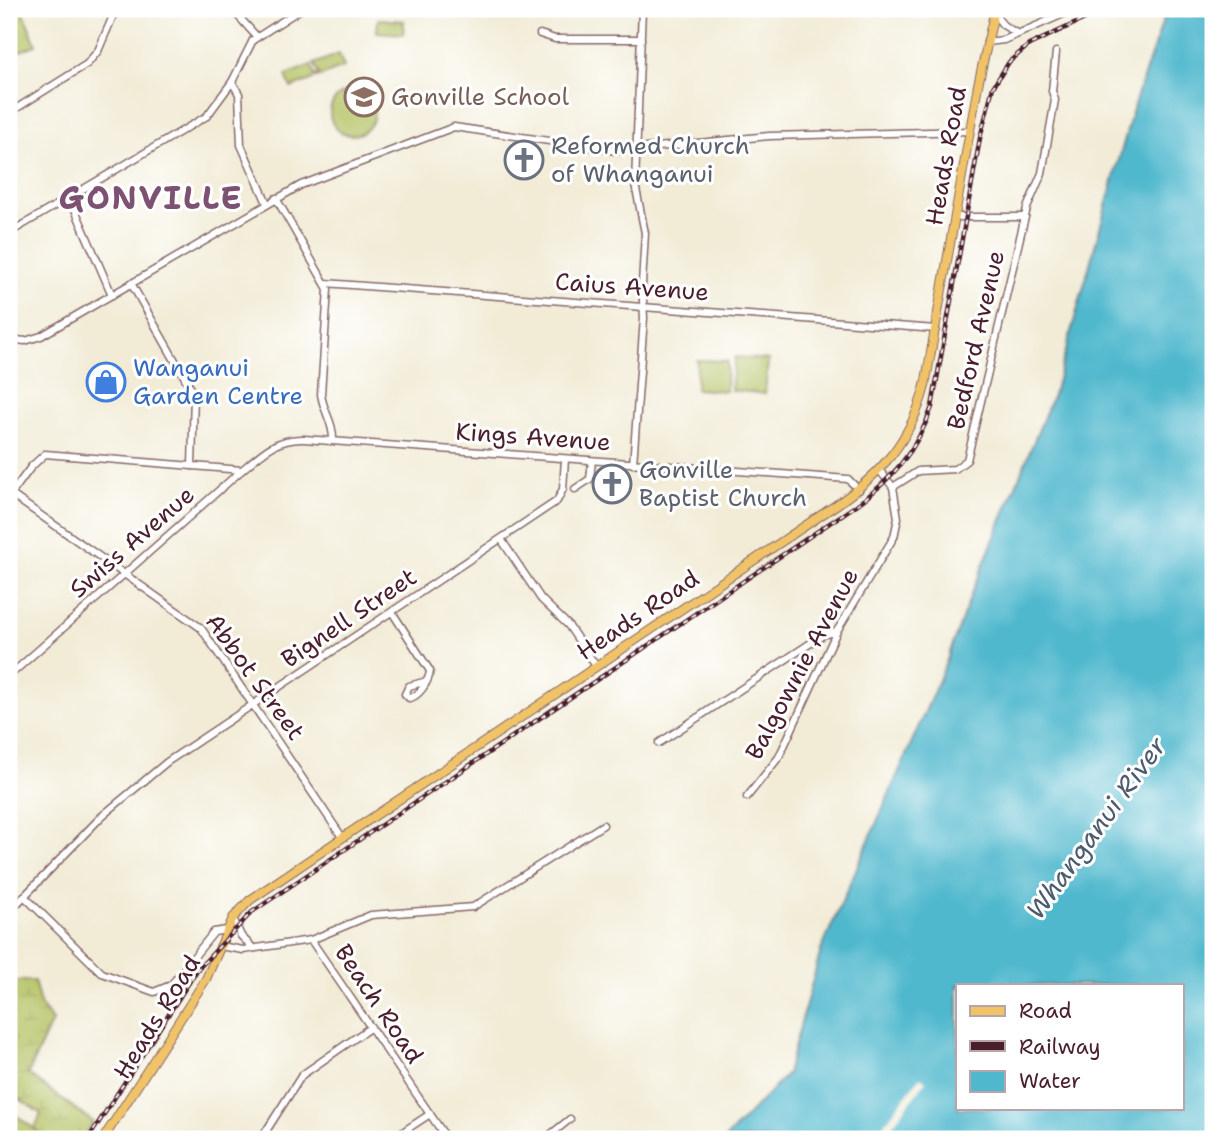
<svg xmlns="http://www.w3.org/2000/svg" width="1222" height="1148" font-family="'Shantell Sans',sans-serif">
<defs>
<pattern id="wetland-marsh" width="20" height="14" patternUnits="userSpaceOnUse" patternTransform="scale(1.75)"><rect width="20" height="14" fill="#b4c264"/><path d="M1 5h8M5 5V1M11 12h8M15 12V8" fill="none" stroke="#9ca657"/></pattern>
</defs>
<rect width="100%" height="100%" fill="#fff"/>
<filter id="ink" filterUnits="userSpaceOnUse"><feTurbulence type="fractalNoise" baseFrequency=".0143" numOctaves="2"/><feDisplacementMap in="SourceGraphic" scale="14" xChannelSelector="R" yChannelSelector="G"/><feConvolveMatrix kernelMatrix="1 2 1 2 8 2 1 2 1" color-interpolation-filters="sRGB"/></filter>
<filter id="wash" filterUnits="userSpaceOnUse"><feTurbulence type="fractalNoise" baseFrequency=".00686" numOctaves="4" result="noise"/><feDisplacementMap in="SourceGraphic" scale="28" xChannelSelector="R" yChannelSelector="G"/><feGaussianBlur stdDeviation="1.57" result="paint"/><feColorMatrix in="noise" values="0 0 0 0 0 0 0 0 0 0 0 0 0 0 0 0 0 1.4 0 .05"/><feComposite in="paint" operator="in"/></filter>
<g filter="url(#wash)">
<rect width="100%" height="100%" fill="#f2ecd7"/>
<polygon fill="url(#wetland-marsh)" stroke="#7f7048" stroke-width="2" points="9,981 34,981 40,1004 52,1021 28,1074 93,1122 81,1139 30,1139 41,1114 21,1100 9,1098"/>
<g fill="#b4c264" stroke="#7f7048" stroke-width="2">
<polygon points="9,9 22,9 36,45 9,55"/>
<polygon points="378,19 404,21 403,34 377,32"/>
<polygon points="339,54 344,67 291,88 286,75 311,65 315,76 319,74 314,64"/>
<circle cx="352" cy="113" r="22"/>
<polygon points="735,357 768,360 765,394 731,390"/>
<polygon points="697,360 727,361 726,391 696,389"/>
<polygon points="9,1110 48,1139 9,1139"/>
</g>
<path fill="#4fb8cd" stroke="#4c6c7c" stroke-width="2" fill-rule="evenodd" d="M1167 9H1213V1139H725L787 1074 821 950 942 673 971 595 1055 390 1135 102ZM958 985H1182V1108H958Z"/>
<polygon fill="#f2ecd7" points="920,1077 926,1081 882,1139 873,1139"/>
</g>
<g filter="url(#ink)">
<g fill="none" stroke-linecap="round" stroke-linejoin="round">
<defs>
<g id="minor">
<polyline points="232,9 257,37"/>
<polyline points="994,14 1003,25 1018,34"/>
<polyline points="540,34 555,39 641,39"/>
<polyline points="987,42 1004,40 1075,9"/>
<polyline points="232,82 239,94 241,145 267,203"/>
<polyline points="9,113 87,64 98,51 116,9"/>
<polyline points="70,198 112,295"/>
<path d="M276 198 328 289 321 394C323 411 334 423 333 441"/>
<polyline points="955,217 1025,217"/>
<polyline points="9,233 207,116 232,82 253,40 301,9"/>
<polyline points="131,283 194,394 192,466"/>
<polyline points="325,283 936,329"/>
<polyline points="9,339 25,341 41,336 301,185 454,127 617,151 769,136 970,131"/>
<polyline points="633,464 644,318 642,284 645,233 635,184 642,9"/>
<polyline points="893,487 918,471 955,469 967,460 1027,208 1042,173 1055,100 1052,91 1056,52"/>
<polyline points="575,489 590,479 592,461"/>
<polyline points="9,493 201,628 342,837"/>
<polyline points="9,497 31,467 45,454 242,470"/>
<polyline points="501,539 541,599 568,625 596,666"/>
<path d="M392 612 430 671C429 681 419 697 409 698L405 694 409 686 427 681"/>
<path d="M9 676 242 470C262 453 276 438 304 439L848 479 859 490"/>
<polyline points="659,743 823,635 837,631"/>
<polyline points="747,797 779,757 837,631 894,537 898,518 893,487 880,471"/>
<polyline points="24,896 102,973 154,992 171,985 214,932 227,930"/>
<polyline points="9,912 102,816 167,762 557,501 563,489 565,459"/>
<polyline points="233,918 241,936 253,948"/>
<polyline points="311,940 447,1139"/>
<polyline points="220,946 243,950 311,940 371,915 473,907 603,825"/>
<polyline points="261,1139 302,1075 371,1027"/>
<polyline points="392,1139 430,1114"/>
<polyline points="545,1139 570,1119"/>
</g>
<path id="major" d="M103 1139 206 979 233 918 250 900 836 505C881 474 911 440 925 386L978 85 995 9"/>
</defs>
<use href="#minor" stroke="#856767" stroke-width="9"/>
<use href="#major" stroke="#856767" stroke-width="10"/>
<use href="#minor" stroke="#fff" stroke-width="6"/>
<use href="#major" stroke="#f1c369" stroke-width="8"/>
<defs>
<path id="rail" d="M88 1139 197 970 252 912 855 506C892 480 917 450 932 407L980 138 993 87 1009 62 1029 45 1106 9"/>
</defs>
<use href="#rail" stroke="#4a1f2b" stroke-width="4.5"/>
<use href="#rail" stroke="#fff" stroke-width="2" stroke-dasharray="5" stroke-linecap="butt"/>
</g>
</g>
<defs>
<symbol id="school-ring" viewBox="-11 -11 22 22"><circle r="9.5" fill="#fff" stroke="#8d6e63" stroke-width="1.5"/><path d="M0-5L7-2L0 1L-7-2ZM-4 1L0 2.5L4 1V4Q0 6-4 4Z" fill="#8d6e63"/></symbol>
<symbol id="church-ring" viewBox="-11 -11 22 22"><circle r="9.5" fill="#fff" stroke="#6b7280" stroke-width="1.5"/><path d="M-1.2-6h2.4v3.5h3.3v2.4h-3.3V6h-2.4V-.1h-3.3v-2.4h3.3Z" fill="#6b7280"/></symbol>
<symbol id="shop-ring" viewBox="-11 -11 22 22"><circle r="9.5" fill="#fff" stroke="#3f7fe0" stroke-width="1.5"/><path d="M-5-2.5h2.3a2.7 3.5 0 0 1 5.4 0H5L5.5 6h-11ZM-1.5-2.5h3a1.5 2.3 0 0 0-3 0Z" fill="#3f7fe0"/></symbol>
</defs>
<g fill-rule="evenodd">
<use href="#school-ring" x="342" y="75" width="44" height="44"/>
<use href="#church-ring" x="502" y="138" width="44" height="44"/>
<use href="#shop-ring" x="84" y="360" width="44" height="44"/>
<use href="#church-ring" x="590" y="462" width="44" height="44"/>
</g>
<g text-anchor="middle" stroke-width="6" stroke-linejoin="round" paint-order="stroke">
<g font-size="24" fill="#785e54" stroke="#fff" text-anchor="start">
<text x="391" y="105">Gonville School</text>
</g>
<g font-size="24" fill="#5b616d" stroke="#fff" text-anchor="start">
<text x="551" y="154">Reformed Church<tspan x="551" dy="28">of Whanganui</tspan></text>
<text x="639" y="478">Gonville<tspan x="639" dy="28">Baptist Church</tspan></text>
</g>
<g font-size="24" fill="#4a1f2b" stroke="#fff">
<text transform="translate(946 156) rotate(-80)" y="8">Heads Road</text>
<text transform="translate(632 287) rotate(4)" y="8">Caius Avenue</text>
<text transform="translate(976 340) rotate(-77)" y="8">Bedford Avenue</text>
<text transform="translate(533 437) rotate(4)" y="8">Kings Avenue</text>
<text transform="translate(132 542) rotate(-41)" y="8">Swiss Avenue</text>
<text transform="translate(638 615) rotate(-34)" y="8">Heads Road</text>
<text transform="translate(349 618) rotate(-34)" y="8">Bignell Street</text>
<text transform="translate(802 664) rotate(-62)" y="8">Balgownie Avenue</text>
<text transform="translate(255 677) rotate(54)" y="8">Abbot Street</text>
<text transform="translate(379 1004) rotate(56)" y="8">Beach Road</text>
<text transform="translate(157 1017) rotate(-58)" y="8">Heads Road</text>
</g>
<g font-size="24" fill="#366cbe" stroke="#fff" text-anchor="start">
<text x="133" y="376">Wanganui<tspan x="133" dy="28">Garden Centre</tspan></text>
</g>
<g font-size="26" font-style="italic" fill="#4c5c6c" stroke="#fff">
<text transform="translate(1096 828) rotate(-54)" y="9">Whanganui River</text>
</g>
<g font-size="32" font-weight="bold" letter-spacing="2" fill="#7c5171" stroke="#fff">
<text x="151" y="209">GONVILLE</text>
</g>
</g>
<rect width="1222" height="1148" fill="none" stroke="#fff" stroke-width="35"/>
<rect x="956" y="984" width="228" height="126" fill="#ffffff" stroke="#b7a5aa" stroke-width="2"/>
<rect x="970" y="1006" width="35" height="10" fill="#f1c369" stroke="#b7a5aa" stroke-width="2"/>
<text x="1019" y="1018" font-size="21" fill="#4a1f2b">Road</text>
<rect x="970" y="1041" width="35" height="10" fill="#4a1f2b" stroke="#b7a5aa" stroke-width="2"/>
<text x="1019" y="1054" font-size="21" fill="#4a1f2b">Railway</text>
<rect x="970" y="1071" width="35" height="21" fill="#4fb8cd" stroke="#b7a5aa" stroke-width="2"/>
<text x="1019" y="1088" font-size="21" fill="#4a1f2b">Water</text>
</svg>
